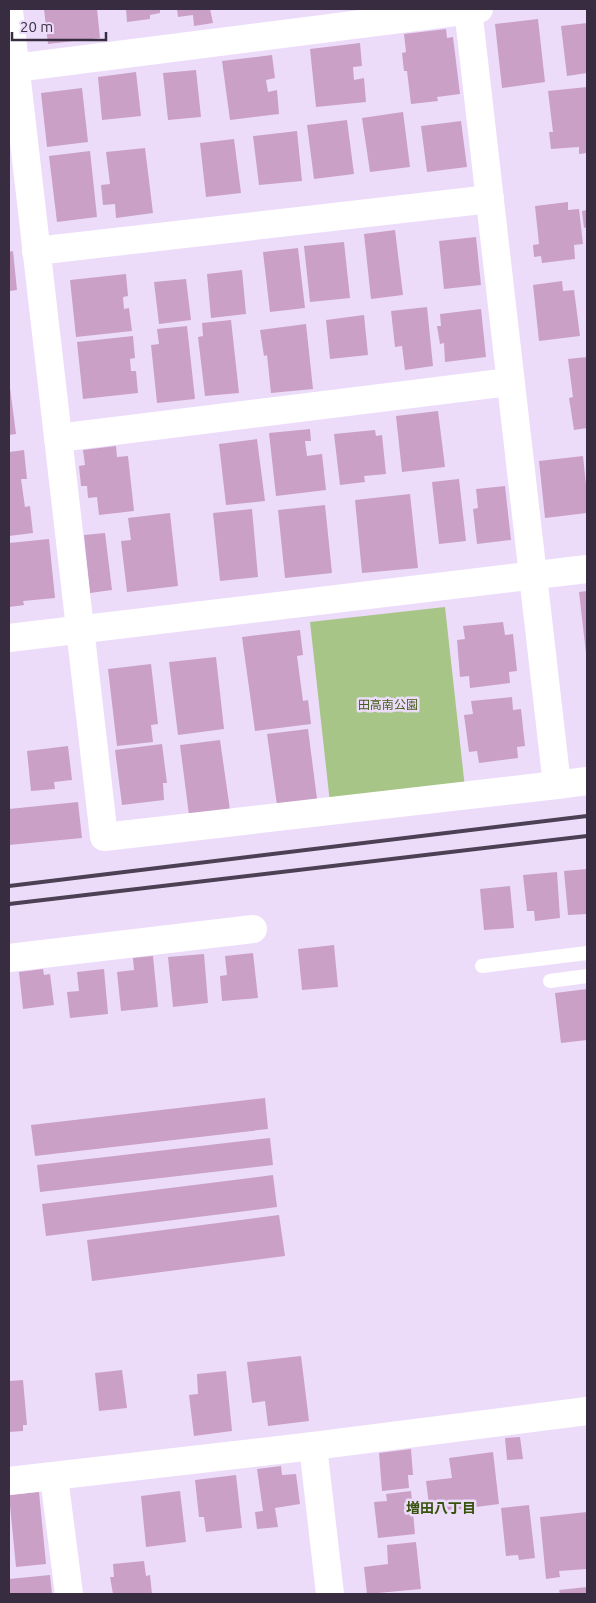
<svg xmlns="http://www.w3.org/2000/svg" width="596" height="1603" font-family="Ubuntu,'Noto Sans JP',sans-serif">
<rect width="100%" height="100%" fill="#ecdcfa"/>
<polygon fill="#a7c587" points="445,607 465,788 330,803 310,622"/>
<g fill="#caa0c6">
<polygon points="44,9 97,9 100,38 48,44"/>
<polygon points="126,9 160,9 160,13 150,15 150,19 127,22"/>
<polygon points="177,9 210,9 213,23 194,26 193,15 178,17"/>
<polygon points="538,19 545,82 502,88 495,24"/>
<polygon points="587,23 587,73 567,76 561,26"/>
<polygon points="446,29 447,38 453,37 460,94 437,97 438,101 411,104 407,71 404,71 402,53 406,52 404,34"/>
<polygon points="360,43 362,66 353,67 354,80 364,78 366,102 316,107 310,49"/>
<polygon points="272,55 275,78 266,80 268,92 277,90 279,114 230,120 222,61"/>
<polygon points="196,70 201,117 168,120 163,73"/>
<polygon points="136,72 141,116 102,120 98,77"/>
<polygon points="587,87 587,153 579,154 579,147 551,149 549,132 553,132 548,91"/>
<polygon points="82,88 88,142 47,147 41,93"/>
<polygon points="403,112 410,167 370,172 362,118"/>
<polygon points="347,120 354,174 314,179 307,125"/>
<polygon points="461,121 467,167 427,172 421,126"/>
<polygon points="297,131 302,181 259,185 253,136"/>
<polygon points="234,139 241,193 206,197 200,143"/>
<polygon points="145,148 153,213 116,218 115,204 103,205 101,185 110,184 106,152"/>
<polygon points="90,151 97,217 57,222 49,156"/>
<polygon points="568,202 568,210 579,209 583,244 574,245 575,259 542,263 541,256 534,257 533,245 539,244 535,206"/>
<polygon points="587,210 587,227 584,228 582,211"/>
<polygon points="395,230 403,295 371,299 364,234"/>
<polygon points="476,237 481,285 444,289 439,241"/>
<polygon points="344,242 350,298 310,302 304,246"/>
<polygon points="298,248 305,308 270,312 263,252"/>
<polygon points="13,251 17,290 9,291 9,252"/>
<polygon points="242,270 246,314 211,318 207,274"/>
<polygon points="126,274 128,296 123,297 124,309 129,308 132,331 76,337 70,280"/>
<polygon points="186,279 191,320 159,324 154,282"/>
<polygon points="562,281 563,291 574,290 580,336 539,341 533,285"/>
<polygon points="427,307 433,366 405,370 402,346 395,347 391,311"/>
<polygon points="481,309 486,357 445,362 444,343 440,344 437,326 441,326 440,314"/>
<polygon points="364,315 368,355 330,359 326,320"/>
<polygon points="231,320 239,393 205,396 198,337 203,336 202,323"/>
<polygon points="306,324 313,389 271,393 267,355 264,356 260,330"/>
<polygon points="187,326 195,399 157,403 151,345 159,344 157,329"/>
<polygon points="133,336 135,358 130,359 131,371 136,371 138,393 83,399 77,342"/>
<polygon points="587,357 587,428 574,430 569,398 573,397 568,359"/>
<polygon points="9,380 16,434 9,435"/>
<polygon points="438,411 445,467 402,472 396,416"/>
<polygon points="310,429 311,441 305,441 307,456 322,454 326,490 276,496 269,433"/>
<polygon points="375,430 376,436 382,435 386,474 364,476 365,482 340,485 334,434"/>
<polygon points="257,439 265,501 226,505 219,444"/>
<polygon points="116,446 117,457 128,456 134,511 99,515 97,497 88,498 87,486 81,486 79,466 85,465 83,450"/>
<polygon points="24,450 27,479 21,479 25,507 30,506 33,533 9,536 9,452"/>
<polygon points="583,456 587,494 587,513 545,518 539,461"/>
<polygon points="459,479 466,541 439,544 432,482"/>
<polygon points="505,486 511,540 477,544 473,509 478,508 476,489"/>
<polygon points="410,494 418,568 362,573 355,500"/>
<polygon points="325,505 332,573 285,578 278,510"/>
<polygon points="252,509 258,577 220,581 213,513"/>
<polygon points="170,513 178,586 127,592 121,541 131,540 128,518"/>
<polygon points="105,533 112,590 90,593 84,535"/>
<polygon points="49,539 55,598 23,601 24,605 9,607 9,543"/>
<polygon points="587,591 587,653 586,653 579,592"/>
<polygon points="503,622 505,635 513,634 517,671 509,672 510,683 470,688 469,676 460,677 457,640 465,639 463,626"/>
<polygon points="300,630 303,655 297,656 303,701 308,700 311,724 255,731 242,637"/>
<polygon points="216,657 224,729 178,735 169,662"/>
<polygon points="151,664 158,724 151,725 153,742 117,746 108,669"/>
<polygon points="512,697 513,710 521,709 525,746 517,747 518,758 479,763 477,751 469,752 464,715 473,714 471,701"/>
<polygon points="308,729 317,799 277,805 267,734"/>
<polygon points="220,740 230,810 189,815 180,745"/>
<polygon points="162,744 167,783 163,783 164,800 122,805 115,750"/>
<polygon points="68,746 72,780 54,782 55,789 31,791 27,751"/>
<polygon points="78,802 82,838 9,845 9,809"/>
<polygon points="587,869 587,914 568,915 564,871"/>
<polygon points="557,872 560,918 535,921 534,911 527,911 523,875"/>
<polygon points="510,886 514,928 484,930 480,889"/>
<polygon points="334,945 338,987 302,990 298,949"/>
<polygon points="253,953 258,998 222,1001 220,976 227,975 225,956"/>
<polygon points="204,954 208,1003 173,1007 168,957"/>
<polygon points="153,956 158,1007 121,1011 117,972 134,970 133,958"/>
<polygon points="43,969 44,975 50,974 54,1005 23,1009 19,972"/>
<polygon points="104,969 108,1014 70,1018 67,992 79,991 77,972"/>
<polygon points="587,989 587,1040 561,1043 555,993"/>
<polygon points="265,1098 268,1129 35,1156 31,1125"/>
<polygon points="270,1138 273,1165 40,1192 37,1165"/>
<polygon points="273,1175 277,1207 46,1236 42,1204"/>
<polygon points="279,1215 285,1256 92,1281 87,1240"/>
<polygon points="301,1356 309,1421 268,1426 265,1401 252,1403 247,1362"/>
<polygon points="122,1370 127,1408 99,1411 95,1373"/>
<polygon points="226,1371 232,1431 194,1436 189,1395 198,1394 197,1374"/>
<polygon points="23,1380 27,1425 23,1425 23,1431 9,1432 9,1381"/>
<polygon points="520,1437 523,1459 507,1460 505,1438"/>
<polygon points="411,1449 413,1475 408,1475 409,1488 382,1491 379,1453"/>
<polygon points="493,1452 499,1504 430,1513 426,1481 452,1478 449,1458"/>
<polygon points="281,1466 282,1475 296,1474 300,1504 275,1508 278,1527 257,1529 255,1512 263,1511 257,1469"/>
<polygon points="236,1475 242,1528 206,1532 204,1517 199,1517 195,1480"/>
<polygon points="180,1491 186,1542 146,1547 141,1496"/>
<polygon points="411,1491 415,1534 378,1538 374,1502 387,1501 386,1494"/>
<polygon points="39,1492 46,1564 16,1567 9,1495"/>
<polygon points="529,1505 535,1558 519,1560 518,1555 506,1556 501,1508"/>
<polygon points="587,1512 587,1569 559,1571 560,1577 546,1579 540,1517"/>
<polygon points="416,1542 421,1589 367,1594 364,1567 388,1564 387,1545"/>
<polygon points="144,1561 146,1576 150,1575 152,1594 113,1594 110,1577 114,1577 113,1564"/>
<polygon points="50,1575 52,1594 9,1594 9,1579"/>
<polygon points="587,1587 587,1594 560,1594 559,1590"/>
</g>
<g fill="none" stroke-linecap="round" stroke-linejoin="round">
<g stroke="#fff" stroke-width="14">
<polyline points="482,966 587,953"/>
<polyline points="550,981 587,976"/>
</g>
<g stroke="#fff" stroke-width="28">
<polyline points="9,11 104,837 557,785 468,9"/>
<polyline points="15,68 479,9"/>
<polyline points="36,251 490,199"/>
<polyline points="58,438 510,382"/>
<polyline points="9,638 587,569"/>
<polyline points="557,785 587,781"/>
<polyline points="9,958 253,929"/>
<polyline points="313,1446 330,1594"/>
<polyline points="54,1477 69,1594"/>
<polyline points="9,1481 313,1446 587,1411"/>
</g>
<g stroke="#4b4054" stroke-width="4">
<polyline points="9,886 587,816"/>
<polyline points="9,904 587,836"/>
</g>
</g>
<g text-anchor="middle" stroke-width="5" stroke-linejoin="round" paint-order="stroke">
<g font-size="12" fill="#445f1d" stroke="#ecdcfa">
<text x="388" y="709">田高南公園</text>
</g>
<g font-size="14" font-weight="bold" fill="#37520b" stroke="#ecdcfa">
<text x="441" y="1513">増田八丁目</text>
</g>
</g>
<rect width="596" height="1603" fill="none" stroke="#382d40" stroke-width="20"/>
<path d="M12 32v8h94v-8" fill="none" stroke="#382d40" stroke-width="2.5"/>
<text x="20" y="32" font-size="15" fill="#382d40" stroke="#ecdcfa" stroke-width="4" paint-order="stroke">20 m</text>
</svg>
